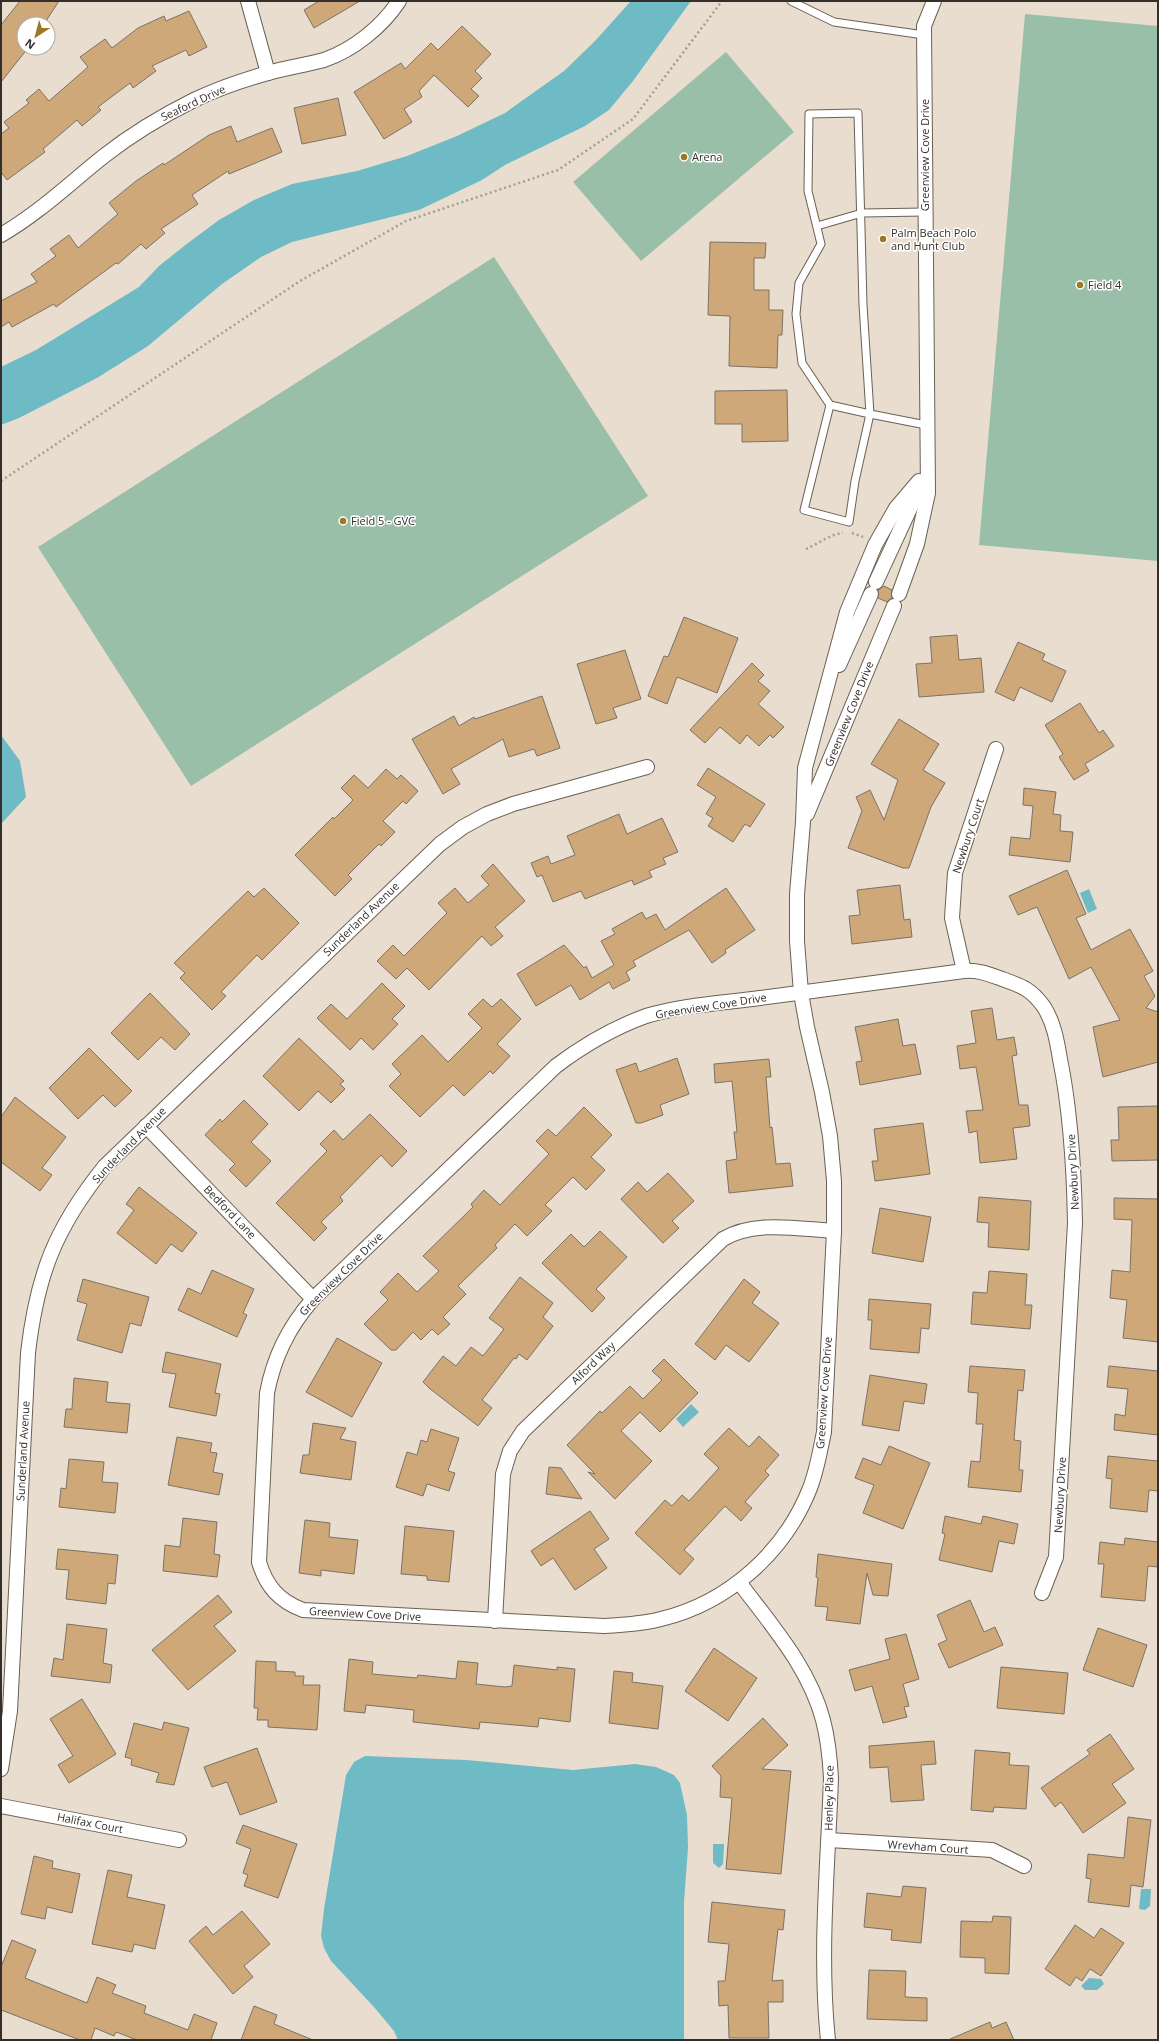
<svg xmlns="http://www.w3.org/2000/svg" width="1159" height="2041" font-family="'Open Sans',sans-serif">
<rect width="100%" height="100%" fill="#e9ddcf"/>
<g fill="#99bfa9">
<polygon points="1025,14 1158,26 1158,561 979,545"/>
<polygon points="726,52 794,132 641,261 573,182"/>
<polygon points="494,257 648,496 191,786 38,547"/>
</g>
<g fill="#6ebbc5">
<polygon points="631,1 691,1 633,81 609,110 585,126 505,165 482,180 419,210 292,242 261,257 222,284 148,346 97,378 19,418 1,425 1,367 36,350 139,287 159,266 188,243 219,220 254,200 292,184 357,171 407,156 457,136 505,113 564,71 595,41"/>
<polygon points="1,735 20,761 26,797 1,824"/>
<polygon points="1089,889 1097,909 1088,913 1080,893"/>
<polygon points="691,1404 699,1412 683,1427 676,1419"/>
<polygon points="365,1756 466,1760 573,1770 635,1764 656,1767 674,1775 680,1783 687,1815 688,1848 684,1902 684,2040 398,2040 394,2031 374,2007 331,1961 324,1948 321,1936 324,1909 346,1775 354,1762"/>
<polygon points="713,1844 724,1844 723,1864 719,1868 713,1863"/>
<polygon points="1141,1889 1151,1889 1150,1906 1145,1910 1139,1909"/>
<polygon points="1089,1978 1101,1979 1104,1984 1097,1990 1085,1990 1081,1986"/>
</g>
<g fill="#cea878" stroke="#7c7266">
<polygon points="20,1 59,1 44,24 24,24 24,48 28,48 1,82 1,25"/>
<polygon points="319,1 360,1 314,28 304,10"/>
<polygon points="189,11 207,47 189,56 186,50 152,66 156,71 133,88 130,83 98,107 101,110 82,126 77,120 43,149 45,152 7,180 1,172 1,134 9,128 4,122 29,103 26,100 39,89 49,101 88,67 80,57 105,39 112,48 138,28 164,16 166,21"/>
<polygon points="462,26 491,54 475,71 482,78 471,89 479,96 468,107 434,75 419,91 422,97 404,109 412,122 384,139 354,92 401,63 405,69 431,43 438,50"/>
<polygon points="338,98 346,135 302,144 294,108"/>
<polygon points="231,126 237,142 272,128 282,152 229,174 228,171 192,195 198,204 161,229 165,233 146,249 141,244 118,264 116,263 56,307 54,304 12,327 9,322 1,327 1,301 37,282 31,274 56,256 50,249 69,235 78,248 118,214 109,203 136,181 163,163 164,165 209,135"/>
<polygon points="710,242 766,243 765,258 754,258 754,290 769,290 769,310 783,310 782,335 778,335 777,368 729,366 730,316 708,315"/>
<polygon points="787,390 788,441 742,442 742,424 715,424 715,391"/>
<polygon points="884,586 892,590 892,598 887,602 878,598 878,590"/>
<polygon points="684,617 738,638 717,693 677,677 667,704 648,696 664,656 668,657"/>
<polygon points="957,635 959,660 981,658 984,692 919,697 916,664 932,663 930,637"/>
<polygon points="1018,642 1045,654 1042,660 1066,671 1052,702 1020,687 1014,701 995,692"/>
<polygon points="625,650 641,699 613,708 617,718 596,724 577,664"/>
<polygon points="752,663 764,675 758,681 770,691 758,704 784,727 773,738 770,735 759,746 747,735 740,744 720,727 705,743 690,730"/>
<polygon points="542,696 560,748 537,756 534,749 509,757 503,739 451,769 460,784 443,794 412,739 454,716 459,726 474,717 475,719"/>
<polygon points="1080,703 1099,733 1103,730 1114,746 1085,764 1089,771 1074,780 1059,757 1063,754 1045,725"/>
<polygon points="899,719 939,744 923,770 945,783 931,807 909,868 903,868 848,848 862,811 856,797 870,790 884,820 898,780 871,764"/>
<polygon points="708,768 765,804 750,827 745,824 733,842 708,826 713,818 706,814 716,797 697,785"/>
<polygon points="386,769 397,779 401,775 418,791 406,804 403,801 383,821 395,832 381,846 379,844 348,875 352,879 335,896 295,855 333,817 334,819 353,800 341,788 354,775 368,788"/>
<polygon points="1024,788 1056,792 1053,814 1061,815 1060,831 1073,832 1070,862 1009,855 1011,837 1030,839 1033,806 1023,805"/>
<polygon points="619,814 627,834 662,818 678,852 663,858 666,864 649,871 652,877 634,885 632,880 585,899 581,891 553,902 542,875 537,877 531,863 548,856 551,864 575,855 567,836"/>
<polygon points="493,864 525,901 495,927 503,936 491,946 482,936 429,990 407,968 396,979 377,961 393,945 404,956 447,913 438,903 455,888 468,903 489,885 481,876"/>
<polygon points="1067,870 1086,914 1076,918 1091,950 1130,929 1153,971 1144,976 1155,996 1146,1008 1158,1012 1158,1062 1103,1077 1093,1027 1120,1020 1091,967 1069,979 1037,907 1018,915 1009,896"/>
<polygon points="900,885 904,920 910,919 912,937 852,944 849,916 860,915 857,890"/>
<polygon points="264,888 299,923 262,960 257,955 221,992 226,996 212,1010 180,978 185,973 174,963 248,891 254,897"/>
<polygon points="726,888 755,930 725,950 726,953 712,963 689,930 633,961 636,966 626,972 630,980 613,989 609,982 580,1000 571,985 536,1006 517,974 564,945 584,968 586,966 592,978 614,965 601,941 615,934 612,929 642,912 646,919 656,914 665,930"/>
<polygon points="382,983 405,1006 392,1019 398,1024 373,1050 361,1038 350,1050 317,1018 331,1004 347,1019"/>
<polygon points="150,993 190,1034 175,1050 161,1037 138,1060 111,1033"/>
<polygon points="483,999 492,1007 501,999 521,1019 497,1044 510,1056 493,1074 490,1071 464,1096 453,1085 420,1117 389,1086 401,1074 392,1064 422,1035 448,1062 482,1028 468,1014"/>
<polygon points="992,1008 997,1040 1014,1037 1017,1055 1012,1056 1019,1105 1028,1105 1030,1126 1013,1128 1017,1159 980,1163 977,1131 969,1133 966,1111 983,1110 976,1067 960,1069 957,1046 976,1043 971,1011"/>
<polygon points="898,1019 903,1046 915,1044 921,1074 860,1085 856,1062 862,1061 855,1027"/>
<polygon points="299,1038 344,1081 340,1084 345,1089 331,1103 318,1091 299,1111 263,1076"/>
<polygon points="89,1048 132,1091 115,1107 103,1095 78,1119 49,1088"/>
<polygon points="677,1058 689,1094 660,1105 663,1115 641,1123 636,1123 616,1070 636,1063 639,1072"/>
<polygon points="769,1059 771,1077 766,1077 770,1128 772,1127 776,1164 790,1163 793,1186 729,1193 726,1161 737,1159 734,1132 737,1132 732,1081 715,1083 714,1064"/>
<polygon points="15,1097 66,1137 42,1168 52,1175 40,1191 1,1162 1,1117"/>
<polygon points="244,1100 268,1124 251,1142 271,1161 246,1187 229,1170 235,1164 205,1135 220,1119 222,1122"/>
<polygon points="1158,1106 1158,1160 1112,1161 1111,1140 1119,1140 1118,1107"/>
<polygon points="584,1107 612,1135 591,1157 605,1170 586,1190 573,1177 545,1205 552,1211 527,1236 515,1224 495,1245 497,1248 458,1286 466,1294 443,1317 450,1324 438,1335 432,1329 421,1340 413,1332 396,1350 391,1350 364,1324 388,1300 380,1292 398,1273 417,1292 439,1271 423,1256 473,1207 471,1204 484,1190 500,1205 549,1154 536,1141 548,1129 556,1136"/>
<polygon points="370,1114 407,1151 392,1167 381,1155 340,1197 343,1201 321,1222 327,1228 314,1241 276,1203 327,1151 320,1144 334,1130 343,1140"/>
<polygon points="923,1123 930,1174 875,1181 872,1161 878,1161 874,1129"/>
<polygon points="668,1173 694,1201 672,1221 679,1228 663,1243 621,1199 638,1182 647,1192"/>
<polygon points="139,1187 197,1233 182,1252 171,1244 156,1264 117,1233 134,1210 126,1204"/>
<polygon points="979,1197 1031,1201 1029,1250 988,1247 989,1223 977,1222"/>
<polygon points="1114,1198 1158,1199 1158,1342 1123,1338 1127,1300 1110,1298 1112,1270 1130,1272 1132,1220 1114,1219"/>
<polygon points="880,1208 931,1217 923,1262 872,1253"/>
<polygon points="600,1231 627,1257 596,1289 605,1298 592,1312 542,1263 571,1234 584,1247"/>
<polygon points="212,1270 254,1289 243,1313 247,1315 237,1337 178,1310 188,1288 201,1294"/>
<polygon points="989,1271 1027,1274 1025,1305 1032,1305 1030,1329 971,1324 973,1292 987,1293"/>
<polygon points="520,1277 553,1303 543,1317 553,1326 527,1360 519,1354 516,1359 514,1358 482,1400 492,1408 478,1426 429,1388 423,1382 443,1356 456,1366 471,1347 483,1356 504,1329 489,1318"/>
<polygon points="83,1279 149,1297 141,1326 130,1323 122,1353 77,1340 87,1304 77,1301"/>
<polygon points="744,1279 760,1292 752,1303 779,1323 749,1362 726,1345 715,1360 695,1344"/>
<polygon points="869,1299 931,1304 929,1329 921,1328 919,1353 870,1349 872,1320 868,1320"/>
<polygon points="337,1338 382,1363 352,1417 306,1392"/>
<polygon points="166,1352 221,1364 215,1393 220,1394 216,1416 169,1407 176,1374 162,1372"/>
<polygon points="664,1359 698,1393 660,1432 640,1412 621,1431 652,1461 615,1499 588,1472 595,1474 567,1445 600,1411 602,1413 630,1386 643,1399 662,1380 652,1371"/>
<polygon points="970,1366 1025,1370 1023,1391 1018,1390 1014,1440 1021,1441 1019,1470 1023,1470 1021,1492 968,1487 971,1461 980,1462 983,1424 976,1424 978,1393 968,1392"/>
<polygon points="1109,1366 1158,1371 1158,1435 1114,1430 1115,1414 1125,1416 1128,1389 1107,1387"/>
<polygon points="870,1375 927,1384 924,1404 904,1401 899,1431 862,1425"/>
<polygon points="74,1378 108,1382 106,1402 130,1404 127,1433 64,1427 66,1409 72,1409"/>
<polygon points="313,1423 346,1428 340,1439 356,1442 351,1480 300,1473 303,1455 309,1455"/>
<polygon points="729,1428 749,1447 759,1436 779,1455 765,1471 769,1475 745,1502 752,1508 741,1521 725,1506 684,1550 694,1559 680,1575 635,1533 665,1500 672,1506 682,1495 689,1501 719,1468 704,1454"/>
<polygon points="431,1429 459,1438 448,1471 455,1473 449,1491 427,1484 423,1496 396,1487 407,1452 417,1455 421,1440 427,1442"/>
<polygon points="177,1437 212,1443 210,1452 217,1453 213,1472 223,1474 219,1495 168,1485"/>
<polygon points="889,1446 930,1463 903,1529 863,1513 874,1485 855,1478 863,1458 881,1465"/>
<polygon points="1108,1456 1158,1461 1158,1491 1149,1490 1147,1512 1110,1508 1112,1479 1106,1478"/>
<polygon points="69,1459 104,1462 102,1482 118,1483 115,1513 59,1507 61,1488 66,1489"/>
<polygon points="549,1467 561,1468 582,1499 546,1494"/>
<polygon points="590,1511 609,1539 594,1549 607,1568 575,1590 553,1558 541,1566 531,1551"/>
<polygon points="945,1516 981,1524 983,1516 1018,1524 1014,1544 999,1541 992,1572 939,1560 945,1534 942,1533"/>
<polygon points="183,1518 217,1522 214,1554 220,1555 217,1577 163,1571 165,1545 180,1547"/>
<polygon points="305,1520 330,1523 329,1537 358,1540 354,1574 321,1570 321,1576 299,1573"/>
<polygon points="405,1526 454,1531 449,1582 427,1580 427,1576 401,1574"/>
<polygon points="1125,1538 1158,1542 1158,1567 1148,1566 1145,1601 1101,1597 1104,1564 1098,1564 1100,1542 1124,1545"/>
<polygon points="58,1549 118,1555 115,1584 108,1583 106,1604 66,1599 69,1570 56,1569"/>
<polygon points="818,1554 892,1564 888,1596 873,1595 867,1573 860,1624 826,1620 828,1607 815,1606 818,1578 816,1577"/>
<polygon points="218,1595 232,1612 214,1626 236,1651 188,1690 152,1650"/>
<polygon points="970,1600 984,1632 995,1627 1003,1645 949,1668 938,1644 947,1640 937,1615"/>
<polygon points="67,1624 107,1629 103,1663 112,1665 110,1683 51,1676 54,1658 63,1660"/>
<polygon points="1098,1628 1147,1645 1133,1687 1083,1670"/>
<polygon points="906,1634 919,1679 903,1684 909,1706 904,1707 907,1717 883,1723 872,1686 855,1691 849,1670 890,1659 885,1639"/>
<polygon points="714,1648 757,1678 728,1721 685,1691"/>
<polygon points="349,1659 373,1662 372,1674 417,1678 418,1675 456,1679 458,1661 478,1663 476,1684 505,1687 512,1686 514,1665 557,1670 557,1667 575,1669 570,1722 539,1718 538,1727 480,1722 479,1729 413,1722 414,1710 366,1705 365,1713 344,1711"/>
<polygon points="256,1661 276,1662 276,1671 295,1672 295,1676 304,1676 303,1685 320,1685 317,1730 268,1727 268,1720 257,1720 258,1708 254,1708"/>
<polygon points="1001,1667 1068,1673 1064,1714 997,1708"/>
<polygon points="614,1671 633,1673 632,1682 663,1686 658,1729 609,1723"/>
<polygon points="82,1699 116,1754 69,1783 58,1765 73,1756 50,1719"/>
<polygon points="763,1718 788,1745 762,1769 791,1771 781,1874 726,1869 732,1798 720,1797 721,1776 712,1766"/>
<polygon points="164,1722 189,1728 174,1785 156,1782 159,1773 131,1765 132,1759 125,1757 134,1723 162,1730"/>
<polygon points="1110,1734 1134,1769 1112,1784 1126,1803 1083,1833 1061,1802 1055,1807 1041,1788 1090,1754 1087,1750"/>
<polygon points="934,1741 936,1764 921,1765 924,1800 891,1802 888,1767 870,1768 869,1746"/>
<polygon points="257,1748 277,1802 240,1815 227,1782 212,1787 204,1767"/>
<polygon points="975,1750 1010,1753 1009,1765 1029,1766 1026,1809 994,1807 993,1812 971,1810"/>
<polygon points="1128,1817 1151,1820 1143,1887 1131,1885 1129,1907 1088,1902 1091,1879 1086,1878 1088,1854 1124,1858"/>
<polygon points="243,1825 297,1844 278,1898 244,1886 248,1875 243,1873 251,1849 236,1843"/>
<polygon points="34,1856 53,1861 52,1868 80,1874 72,1913 47,1907 45,1919 21,1914"/>
<polygon points="108,1870 132,1875 127,1897 165,1905 155,1949 134,1944 132,1952 92,1944"/>
<polygon points="903,1886 926,1888 921,1943 891,1940 892,1930 864,1927 867,1893 901,1897"/>
<polygon points="712,1902 785,1910 783,1930 778,1929 772,1981 783,1980 783,2002 768,2002 769,2038 729,2038 728,2005 719,2006 718,1981 725,1981 729,1944 708,1942"/>
<polygon points="242,1911 270,1944 244,1966 253,1977 233,1994 189,1941 206,1926 213,1935"/>
<polygon points="993,1916 1011,1917 1009,1974 985,1973 985,1958 960,1957 961,1921 992,1922"/>
<polygon points="1075,1925 1094,1938 1101,1928 1124,1943 1101,1976 1090,1969 1082,1981 1076,1977 1070,1986 1045,1969"/>
<polygon points="12,1940 36,1950 25,1978 87,2003 97,1977 116,1985 112,1993 146,2006 144,2013 188,2030 194,2014 217,2023 211,2040 137,2040 116,2032 114,2036 95,2028 91,2040 80,2040 1,2010 1,1967"/>
<polygon points="869,1970 906,1971 905,1997 927,1998 927,2021 867,2019"/>
<polygon points="254,2006 277,2015 274,2024 313,2040 241,2040"/>
<polygon points="990,2022 992,2028 1006,2022 1014,2040 948,2040"/>
</g>
<g fill="none" stroke-linecap="round" stroke-linejoin="round">
<defs>
<g id="lane">
<polyline points="791,1 834,22 924,35"/>
<polyline points="817,226 862,213 925,212"/>
<polyline points="830,405 802,363 796,314 799,283 821,244 808,191 809,114 858,113 863,305 870,414 926,425"/>
<polygon points="830,405 870,414 855,481 849,522 804,510"/>
</g>
<g id="street">
<polyline points="248,1 268,73"/>
<path d="M1 235C39 213 70 183 104 156 132 134 162 116 194 100 217 89 243 80 268 73 286 68 305 65 324 60 353 50 382 27 399 1"/>
<path d="M919 481 896 508 875 545 847 612 805 768 803 822 797 894V941L801 993 807 1027 822 1092 830 1136 834 1181V1231L824 1432C820 1451 817 1470 810 1488 785 1552 728 1603 661 1619 642 1624 623 1625 604 1626L303 1610C279 1601 266 1586 259 1562L267 1393C274 1357 288 1328 313 1299L556 1066C584 1045 613 1028 646 1016 682 1005 722 1003 760 998 828 989 896 980 964 971 979 970 988 974 1002 979 1022 986 1031 989 1044 1007 1054 1023 1057 1041 1060 1059 1071 1113 1074 1168 1075 1223L1056 1557 1042 1593"/>
<polyline points="876,582 913,502 917,487"/>
<polyline points="899,594 917,544 928,493 924,26 934,1"/>
<polyline points="839,665 871,594"/>
<polyline points="807,814 894,606"/>
<polyline points="964,971 952,918 955,873 996,749"/>
<polyline points="146,1126 313,1299"/>
<path d="M739 1582C771 1625 809 1667 823 1720 828 1739 830 1759 831 1778 828 1865 819 1953 828 2040"/>
<path d="M495 1621 503 1474 510 1451 523 1431 723 1239C755 1220 798 1229 834 1231"/>
<path d="M1 1769 10 1711 28 1353C37 1275 55 1228 105 1166L440 844 463 827 487 814 513 804 647 767"/>
<polyline points="1,1806 179,1840"/>
<polyline points="829,1840 992,1850 1024,1866"/>
</g>
</defs>
<use href="#lane" stroke="#6a6054" stroke-width="9"/>
<use href="#street" stroke="#6a6054" stroke-width="16"/>
<g stroke="#a69d92" stroke-width="2.5" stroke-dasharray="2 3" stroke-linecap="butt">
<polyline points="1,481 300,281 406,221 558,170 633,119 722,1"/>
<polyline points="852,533 863,537"/>
<path d="M806 549C818 544 830 534 843 533"/>
</g>
<use href="#lane" stroke="#fff" stroke-width="7"/>
<use href="#street" stroke="#fff" stroke-width="14"/>
</g>
<g fill="#9d7925" stroke="#fff" stroke-width="1.5">
<circle cx="684" cy="157" r="4"/>
<circle cx="883" cy="239" r="4"/>
<circle cx="1080" cy="285" r="4"/>
<circle cx="343" cy="521" r="4"/>
</g>
<g text-anchor="middle" stroke-width="3" stroke-linejoin="round" paint-order="stroke">
<g font-size="11" fill="#332f2a" stroke="#fff">
<text transform="translate(193 103) rotate(-25)" y="4">Seaford Drive</text>
<text transform="translate(925 155) rotate(-90)" y="4">Greenview Cove Drive</text>
<text transform="translate(849 714) rotate(-68)" y="4">Greenview Cove Drive</text>
<text transform="translate(968 836) rotate(-72)" y="4">Newbury Court</text>
<text transform="translate(361 919) rotate(-44)" y="4">Sunderland Avenue</text>
<text transform="translate(711 1006) rotate(-9)" y="4">Greenview Cove Drive</text>
<text transform="translate(129 1145) rotate(-46)" y="4">Sunderland Avenue</text>
<text transform="translate(1073 1172) rotate(-93)" y="4">Newbury Drive</text>
<text transform="translate(230 1212) rotate(46)" y="4">Bedford Lane</text>
<text transform="translate(341 1274) rotate(-45)" y="4">Greenview Cove Drive</text>
<text transform="translate(593 1363) rotate(-44)" y="4">Alford Way</text>
<text transform="translate(824 1393) rotate(-86)" y="4">Greenview Cove Drive</text>
<text transform="translate(23 1451) rotate(-87)" y="4">Sunderland Avenue</text>
<text transform="translate(1060 1495) rotate(-87)" y="4">Newbury Drive</text>
<text transform="translate(365 1614) rotate(3)" y="4">Greenview Cove Drive</text>
<text transform="translate(829 1798) rotate(-89)" y="4">Henley Place</text>
<text transform="translate(90 1823) rotate(11)" y="4">Halifax Court</text>
<text transform="translate(928 1847) rotate(4)" y="4">Wrevham Court</text>
</g>
<g font-size="11" fill="#332f2a" stroke="#fff" text-anchor="start">
<text x="692" y="161">Arena</text>
<text x="891" y="237">Palm Beach Polo<tspan x="891" dy="13">and Hunt Club</tspan></text>
<text x="1088" y="289">Field 4</text>
<text x="351" y="525">Field 5 - GVC</text>
</g>
</g>
<rect width="1159" height="2041" fill="none" stroke="#332f2a" stroke-width="4"/>
<g transform="translate(36 36) rotate(216)"><circle r="19" fill="#ffffff" stroke="#adacaa"/>
<path d="M0-3L7 15L0 10L-7 15Z" fill="#9d7925"/>
<text y="-6" font-size="11" font-weight="bold" text-anchor="middle" fill="#332f2a">N</text>
</g>
</svg>
